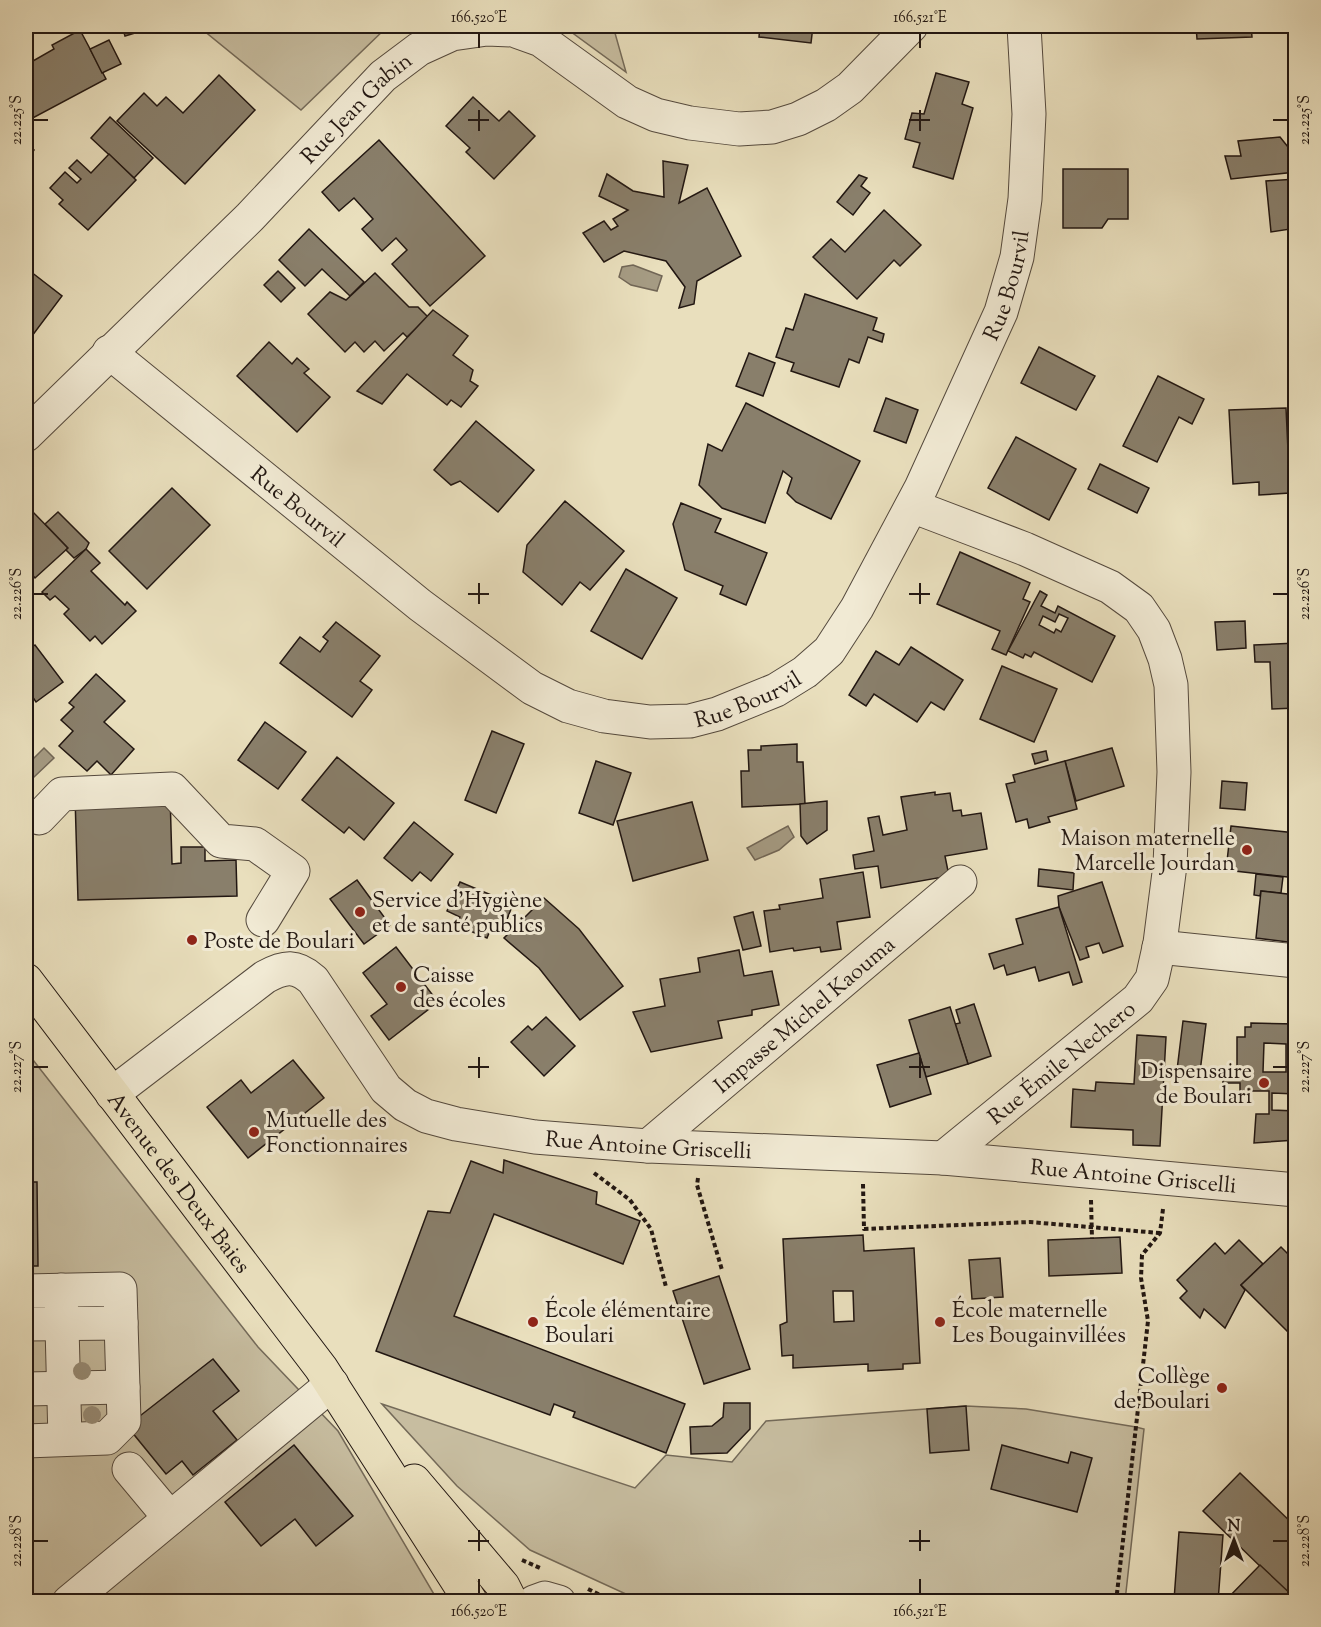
<svg xmlns="http://www.w3.org/2000/svg" width="1321" height="1627" font-family="'Sorts Mill Goudy',serif">
<rect width="100%" height="100%" fill="#e9dfbd"/>
<filter id="stains"><feTurbulence type="fractalNoise" baseFrequency=".00333" numOctaves="4"/><feColorMatrix values="0 0 0 0 .2 0 0 0 0 .09 0 0 0 0 .02 0 0 0 .5 -.17"/></filter>
<radialGradient id="worn" r=".72"><stop offset=".6" stop-color="#630" stop-opacity="0"/><stop offset="1" stop-color="#630" stop-opacity=".3"/></radialGradient>
<g fill="#c7bda0" stroke="#746a59" stroke-width="1.5">
<polygon points="198,26 388,26 301,110"/>
<polygon points="563,26 613,26 626,72"/>
<polygon points="26,1051 258,1347 338,1431 438,1601 26,1601"/>
<polygon points="382,1404 635,1488 666,1455 732,1462 766,1421 966,1406 1026,1409 1136,1427 1144,1429 1125,1601 641,1601 530,1550 457,1486"/>
</g>
<g fill="#a59b83" stroke="#716656" stroke-width="1.5">
<polygon points="633,265 662,276 657,291 631,285 619,277 622,267"/>
<polygon points="44,748 54,758 33,778 26,770 26,766"/>
<polygon points="788,826 794,837 779,850 755,860 747,848"/>
</g>
<g fill="#897f6b" stroke="#221712" stroke-width="1.5" fill-rule="evenodd">
<polygon points="122,26 158,26 125,36"/>
<polygon points="760,26 813,26 811,43 759,37"/>
<polygon points="1196,26 1251,26 1252,37 1197,39"/>
<polygon points="80,30 106,79 29,120 26,114 26,65 54,49 52,45"/>
<polygon points="109,40 121,64 102,73 90,49"/>
<polygon points="936,73 969,82 962,104 973,108 953,179 913,167 920,143 905,139 912,113 924,114"/>
<polygon points="219,75 255,110 185,184 117,121 144,93 157,106 166,97 183,113"/>
<polygon points="473,97 499,121 509,111 535,136 494,179 466,152 470,148 446,126"/>
<polygon points="110,117 153,158 134,178 91,138"/>
<polygon points="1280,137 1296,157 1296,172 1231,179 1225,156 1241,156 1238,141"/>
<polygon points="379,140 485,256 430,306 392,264 407,250 396,238 382,251 362,229 373,219 354,198 339,211 322,192"/>
<polygon points="26,145 34,150 28,160 26,159"/>
<polygon points="109,154 136,180 88,230 59,204 63,200 50,188 65,172 77,183 81,179 69,168 77,160 91,173"/>
<polygon points="663,161 688,165 679,203 707,188 741,256 697,281 694,304 679,308 685,287 666,261 624,251 604,262 583,233 604,221 611,230 618,226 613,219 628,210 599,196 607,174 633,191 664,197"/>
<polygon points="1063,169 1128,169 1128,219 1108,219 1102,228 1063,228"/>
<polygon points="859,175 867,178 861,186 870,193 853,215 837,202"/>
<polygon points="1296,179 1296,241 1293,241 1290,229 1271,232 1266,181"/>
<polygon points="884,210 921,245 900,266 894,260 857,299 813,257 831,239 845,252"/>
<polygon points="309,229 364,282 350,296 322,269 305,286 279,260"/>
<polygon points="26,268 62,296 26,344"/>
<polygon points="278,271 295,288 281,302 264,285"/>
<polygon points="375,273 409,307 418,307 428,317 407,337 403,333 384,351 375,341 364,352 355,342 345,352 308,314 330,292 346,300"/>
<polygon points="805,294 877,318 873,330 884,334 882,342 868,337 859,363 849,359 839,387 791,371 794,363 776,357 786,328 793,330"/>
<polygon points="433,310 468,336 453,355 473,370 470,381 478,386 461,407 451,400 447,405 407,374 382,404 357,391"/>
<polygon points="1289,315 1296,315 1296,369 1293,370"/>
<polygon points="269,342 292,364 297,358 309,369 304,373 330,397 297,432 237,376"/>
<polygon points="1039,347 1095,376 1076,410 1021,383"/>
<polygon points="749,353 775,363 763,396 736,386"/>
<polygon points="1158,376 1204,399 1192,424 1179,417 1157,462 1123,446"/>
<polygon points="886,398 918,410 906,443 874,431"/>
<polygon points="746,403 860,461 831,519 796,502 787,493 792,478 783,471 765,523 722,508 699,485 708,444 722,451"/>
<polygon points="1286,408 1290,493 1259,495 1259,482 1233,484 1229,410"/>
<polygon points="476,421 534,470 498,512 460,481 451,485 434,470"/>
<polygon points="1016,437 1076,469 1049,520 988,488"/>
<polygon points="1100,464 1149,488 1137,513 1088,489"/>
<polygon points="172,488 210,525 147,589 109,551"/>
<polygon points="565,501 624,551 590,590 580,582 562,605 523,572 527,545"/>
<polygon points="681,503 721,519 715,532 767,553 746,605 720,594 723,586 685,570 673,524"/>
<polygon points="31,510 68,548 35,578 26,568 26,515"/>
<polygon points="58,512 89,543 86,549 74,558 66,550 68,548 45,524"/>
<polygon points="86,549 100,563 91,571 125,605 127,602 136,611 102,644 95,636 90,641 64,614 69,609 55,596 50,600 42,592"/>
<polygon points="960,552 1030,583 1023,599 1030,602 1006,655 992,649 1000,631 937,604"/>
<polygon points="626,569 677,598 642,659 591,631"/>
<path d="M1040 591 1047 595 1041 606 1055 613 1058 606 1115 636 1092 682 1034 652 1031 657 1025 654 1023 658 1008 651ZM1059 614 1068 618 1061 632 1056 629 1054 633 1039 625 1043 616 1055 622Z"/>
<polygon points="1296,591 1296,613 1290,613 1289,592"/>
<polygon points="1245,621 1246,648 1217,650 1215,622"/>
<polygon points="336,622 380,656 360,681 372,690 352,717 280,663 300,637 320,652 328,641 323,637"/>
<polygon points="30,643 32,647 35,645 63,682 36,702 28,690 26,692 26,646"/>
<polygon points="1296,643 1296,708 1272,709 1270,662 1255,662 1254,645"/>
<polygon points="911,647 963,680 944,710 931,702 917,722 874,694 866,706 849,695 876,651 899,665"/>
<polygon points="1002,666 1057,689 1034,742 980,719"/>
<polygon points="96,674 125,701 104,722 134,749 111,775 97,761 87,771 59,746 73,731 61,720 74,707 69,703"/>
<polygon points="265,722 306,752 278,789 238,760"/>
<polygon points="492,731 524,744 496,813 465,800"/>
<polygon points="797,744 797,762 803,762 805,804 742,807 741,771 749,771 748,750 761,750 761,746"/>
<polygon points="1112,748 1124,786 1076,801 1065,761"/>
<polygon points="1046,751 1048,760 1035,764 1032,754"/>
<polygon points="337,757 394,803 364,840 349,827 344,833 302,800"/>
<polygon points="596,761 631,773 613,825 579,813"/>
<polygon points="1065,761 1077,809 1048,817 1050,822 1029,828 1027,819 1016,822 1006,784 1015,782 1013,775"/>
<polygon points="1222,781 1247,783 1245,810 1220,808"/>
<polygon points="935,792 935,795 950,793 953,811 961,810 962,816 981,813 987,849 945,856 949,876 881,888 878,866 855,869 853,855 874,851 868,818 879,816 883,835 907,830 901,797"/>
<polygon points="170,794 172,864 181,863 181,847 205,847 205,861 236,860 237,896 78,900 75,796"/>
<polygon points="827,801 827,830 807,844 801,836 800,804"/>
<polygon points="692,802 708,860 633,881 617,821"/>
<polygon points="414,822 453,854 431,881 420,872 412,881 384,858"/>
<polygon points="1231,826 1296,833 1296,878 1226,870"/>
<polygon points="1039,869 1074,873 1073,890 1038,886"/>
<polygon points="863,872 870,917 837,922 841,949 821,952 820,947 794,951 793,948 770,952 764,911 780,909 779,905 823,898 820,879"/>
<polygon points="1256,874 1283,877 1281,893 1261,891 1260,896 1254,895"/>
<polygon points="357,880 390,925 364,944 330,899"/>
<polygon points="460,882 513,904 502,932 491,928 487,938 456,925 460,917 447,911"/>
<polygon points="1102,882 1123,946 1103,953 1099,943 1086,947 1089,957 1080,960 1059,907 1058,896"/>
<polygon points="1261,891 1296,895 1296,943 1256,938"/>
<polygon points="544,898 579,929 623,986 580,1020 539,968 504,938"/>
<polygon points="1059,907 1082,982 1073,985 1069,972 1039,981 1035,967 1007,975 1004,965 994,969 989,954 1023,944 1016,919"/>
<polygon points="753,912 761,946 743,950 734,917"/>
<polygon points="396,947 438,1002 389,1040 371,1016 387,1004 363,973"/>
<polygon points="739,950 744,976 772,971 779,1005 752,1010 752,1015 718,1021 722,1038 651,1052 633,1012 665,1006 660,979 700,972 698,958"/>
<polygon points="974,1004 991,1056 968,1064 955,1024 960,1023 956,1010"/>
<polygon points="950,1007 968,1064 926,1077 909,1020"/>
<polygon points="546,1017 575,1046 544,1076 511,1042 528,1026 532,1030"/>
<polygon points="1183,1021 1206,1024 1200,1072 1177,1070"/>
<path d="M1251 1023 1296 1024V1094L1272 1093V1110L1296 1111V1140L1254 1143 1256 1114H1269V1091H1240V1083H1223V1070H1237V1037H1245V1027H1251ZM1264 1043 1286 1044V1072H1263Z"/>
<polygon points="1137,1035 1166,1037 1160,1146 1133,1145 1133,1130 1071,1127 1073,1089 1095,1091 1096,1082 1134,1084"/>
<polygon points="919,1053 931,1094 890,1107 877,1065"/>
<polygon points="293,1060 324,1098 248,1158 207,1107 241,1080 251,1093"/>
<polygon points="504,1160 597,1192 596,1204 640,1221 623,1264 494,1214 454,1316 685,1404 666,1453 573,1417 575,1412 554,1404 550,1415 376,1351 428,1211 450,1213 471,1161 503,1173"/>
<polygon points="26,1182 37,1182 38,1266 26,1266"/>
<path d="M863 1235 864 1251 914 1248 920 1363 903 1364V1369L868 1371V1364L793 1368V1355L782 1356 780 1325 787 1322 783 1239ZM833 1291H853L854 1321 834 1322Z"/>
<polygon points="1120,1237 1122,1273 1049,1276 1048,1240"/>
<polygon points="1239,1240 1263,1264 1241,1285 1245,1290 1225,1328 1204,1309 1200,1318 1180,1298 1187,1291 1177,1280 1215,1243 1225,1254"/>
<polygon points="1281,1247 1290,1256 1296,1250 1296,1307 1290,1334 1241,1285"/>
<polygon points="1000,1258 1003,1297 972,1299 969,1260"/>
<polygon points="719,1276 750,1369 704,1384 673,1291"/>
<polygon points="213,1359 239,1391 213,1411 237,1440 193,1475 182,1461 166,1474 127,1426"/>
<polygon points="724,1403 750,1403 750,1429 727,1453 691,1454 690,1427 712,1426 723,1417"/>
<polygon points="966,1406 969,1450 930,1453 927,1409"/>
<polygon points="294,1445 353,1516 316,1546 295,1519 261,1546 225,1502"/>
<polygon points="1002,1445 1068,1463 1071,1452 1092,1458 1077,1512 991,1489"/>
<polygon points="1240,1473 1296,1527 1296,1601 1203,1511"/>
<polygon points="1179,1532 1223,1535 1218,1602 1174,1600"/>
<polygon points="1260,1565 1296,1599 1296,1602 1224,1602"/>
</g>
<g fill="none" stroke-linecap="round" stroke-linejoin="round">
<defs>
<g id="minor">
<path id="s1" d="M109 352 420 605 532 688 568 706 604 716 650 722 690 721 717 714 776 690 805 672 829 651 857 608 921 488 1001 312 1017 257 1025 199 1029 114 1024 26"/>
<path id="s2" d="M26 435 250 217 383 76 419 49 452 34 487 29 513 30 541 40 627 102 656 115 690 123 739 129 772 127 798 119 826 105 850 88 911 26"/>
<polyline points="912,506 1025,549 1110,587 1139,608 1154,630 1165,659 1171,685 1174,772 1170,865 1160,943 1152,979 1138,999 943,1158"/>
<polyline points="39,818 62,794 172,789 221,841 255,844 293,871 263,920"/>
<polyline points="1159,947 1296,961"/>
<path id="s3" d="M112 1094 265 977C285 966 296 965 313 980L386 1089 405 1105 426 1116 456 1124 535 1137 648 1146 943 1158 1296 1190"/>
<path id="s4" d="M648 1146 960 882"/>
<polyline points="61,1290 65,1439"/>
<polyline points="26,1291 120,1289 124,1421 107,1438 26,1441"/>
<polyline points="26,1324 121,1323"/>
<polyline points="26,1389 123,1387"/>
<polyline points="129,1469 170,1518"/>
<polyline points="69,1602 332,1384"/>
<polyline points="534,1602 545,1598 559,1602"/>
</g>
<g id="major">
<path id="s5" d="M26 980 321 1368 471 1602"/>
<polyline points="414,1481 503,1586 511,1602"/>
</g>
</defs>
<use href="#minor" stroke="#54493d" stroke-width="35"/>
<use href="#major" stroke="#221712" stroke-width="35"/>
<g stroke="#221712" stroke-width="4" stroke-dasharray="4.5 3" stroke-linecap="butt">
<polyline points="594,1173 630,1200 651,1229 666,1287"/>
<polyline points="698,1178 697,1185 722,1270"/>
<polyline points="863,1184 864,1229 1030,1222 1160,1233"/>
<polyline points="1091,1200 1092,1239"/>
<polyline points="522,1560 540,1568"/>
<polyline points="588,1589 614,1602"/>
<polyline points="1116,1602 1148,1321 1141,1278 1142,1255 1160,1233 1163,1209"/>
</g>
<use href="#minor" stroke="#f1ead4" stroke-width="33"/>
<use href="#major" stroke="#e9dfbd" stroke-width="33"/>
</g>
<g fill="#978c77">
<circle cx="82" cy="1371" r="9"/>
<circle cx="92" cy="1415" r="9"/>
</g>
<path fill="none" stroke="#221712" stroke-width="2" d="M479 33V48M920 33V48M479 110V131M920 110V131M33 120H48M468 120H489M909 120H930M1273 120H1288M479 583V604M920 583V604M33 594H48M468 594H489M909 594H930M1273 594H1288M479 1057V1078M920 1057V1078M33 1067H48M468 1067H489M909 1067H930M1273 1067H1288M479 1530V1551M920 1530V1551M33 1541H48M468 1541H489M909 1541H930M1273 1541H1288M479 1579V1594M920 1579V1594"/>
<g fill="#8f2418" stroke="#f1ead4" stroke-width="2">
<circle cx="1247" cy="850" r="6"/>
<circle cx="360" cy="912" r="6"/>
<circle cx="192" cy="940" r="6"/>
<circle cx="401" cy="987" r="6"/>
<circle cx="1264" cy="1083" r="6"/>
<circle cx="254" cy="1132" r="6"/>
<circle cx="533" cy="1322" r="6"/>
<circle cx="940" cy="1322" r="6"/>
<circle cx="1222" cy="1388" r="6"/>
</g>
<g text-anchor="middle" stroke-width="6" stroke-linejoin="round" paint-order="stroke">
<g font-size="22" fill="#221712" stroke="#f1ead4">
<text dy="8" stroke="none"><textPath href="#s2" startOffset="465">Rue Jean Gabin</textPath></text>
<text dy="8" stroke="none"><textPath href="#s1" startOffset="1270">Rue Bourvil</textPath></text>
<text dy="8" stroke="none"><textPath href="#s1" startOffset="244">Rue Bourvil</textPath></text>
<text dy="8" stroke="none"><textPath href="#s1" startOffset="766">Rue Bourvil</textPath></text>
<text dy="8" stroke="none"><textPath href="#s4" startOffset="204">Impasse Michel Kaouma</textPath></text>
<text transform="translate(1061 1062) rotate(-39)" y="8">Rue Émile Nechero</text>
<text dy="8" stroke="none"><textPath href="#s3" startOffset="650">Rue Antoine Griscelli</textPath></text>
<text dy="8" stroke="none"><textPath href="#s3" startOffset="1136">Rue Antoine Griscelli</textPath></text>
<text dy="8" stroke="none"><textPath href="#s5" startOffset="254">Avenue des Deux Baies</textPath></text>
</g>
<g font-size="22" fill="#221712" stroke="#f1ead4" text-anchor="start">
<text x="1235" y="845" text-anchor="end">Maison maternelle<tspan x="1235" dy="25">Marcelle Jourdan</tspan></text>
<text x="372" y="907">Service d'Hygiène<tspan x="372" dy="25">et de santé publics</tspan></text>
<text x="204" y="948">Poste de Boulari</text>
<text x="413" y="982">Caisse<tspan x="413" dy="25">des écoles</tspan></text>
<text x="1252" y="1078" text-anchor="end">Dispensaire<tspan x="1252" dy="25">de Boulari</tspan></text>
<text x="266" y="1127">Mutuelle des<tspan x="266" dy="25">Fonctionnaires</tspan></text>
<text x="545" y="1317">École élémentaire<tspan x="545" dy="25">Boulari</tspan></text>
<text x="952" y="1317">École maternelle<tspan x="952" dy="25">Les Bougainvillées</tspan></text>
<text x="1210" y="1383" text-anchor="end">Collège<tspan x="1210" dy="25">de Boulari</tspan></text>
</g>
</g>
<rect width="1321" height="1627" fill="none" stroke="#e9dfbd" stroke-width="66"/>
<g transform="translate(1234 1540)" stroke="#f1ead4" stroke-width="4.5" paint-order="stroke">
<path d="M0-4.5L10 22L0 15L-10 22Z" fill="#221712"/>
<text y="-9" font-size="16" font-weight="bold" text-anchor="middle" fill="#221712">N</text>
</g>
<rect x="33" y="33" width="1255" height="1561" fill="none" stroke="#221712" stroke-width="2"/>
<g font-size="15" text-anchor="middle" fill="#221712">
<text x="479" y="22">166.520°E</text>
<text x="920" y="22">166.521°E</text>
<text transform="translate(16 120) rotate(-90)" y="5">22.225°S</text>
<text transform="translate(1304 120) rotate(-90)" y="5">22.225°S</text>
<text transform="translate(16 594) rotate(-90)" y="5">22.226°S</text>
<text transform="translate(1304 594) rotate(-90)" y="5">22.226°S</text>
<text transform="translate(16 1067) rotate(-90)" y="5">22.227°S</text>
<text transform="translate(1304 1067) rotate(-90)" y="5">22.227°S</text>
<text transform="translate(16 1541) rotate(-90)" y="5">22.228°S</text>
<text transform="translate(1304 1541) rotate(-90)" y="5">22.228°S</text>
<text x="479" y="1616">166.520°E</text>
<text x="920" y="1616">166.521°E</text>
</g>
<rect width="100%" height="100%" filter="url(#stains)"/>
<rect width="100%" height="100%" fill="url(#worn)"/>
</svg>
